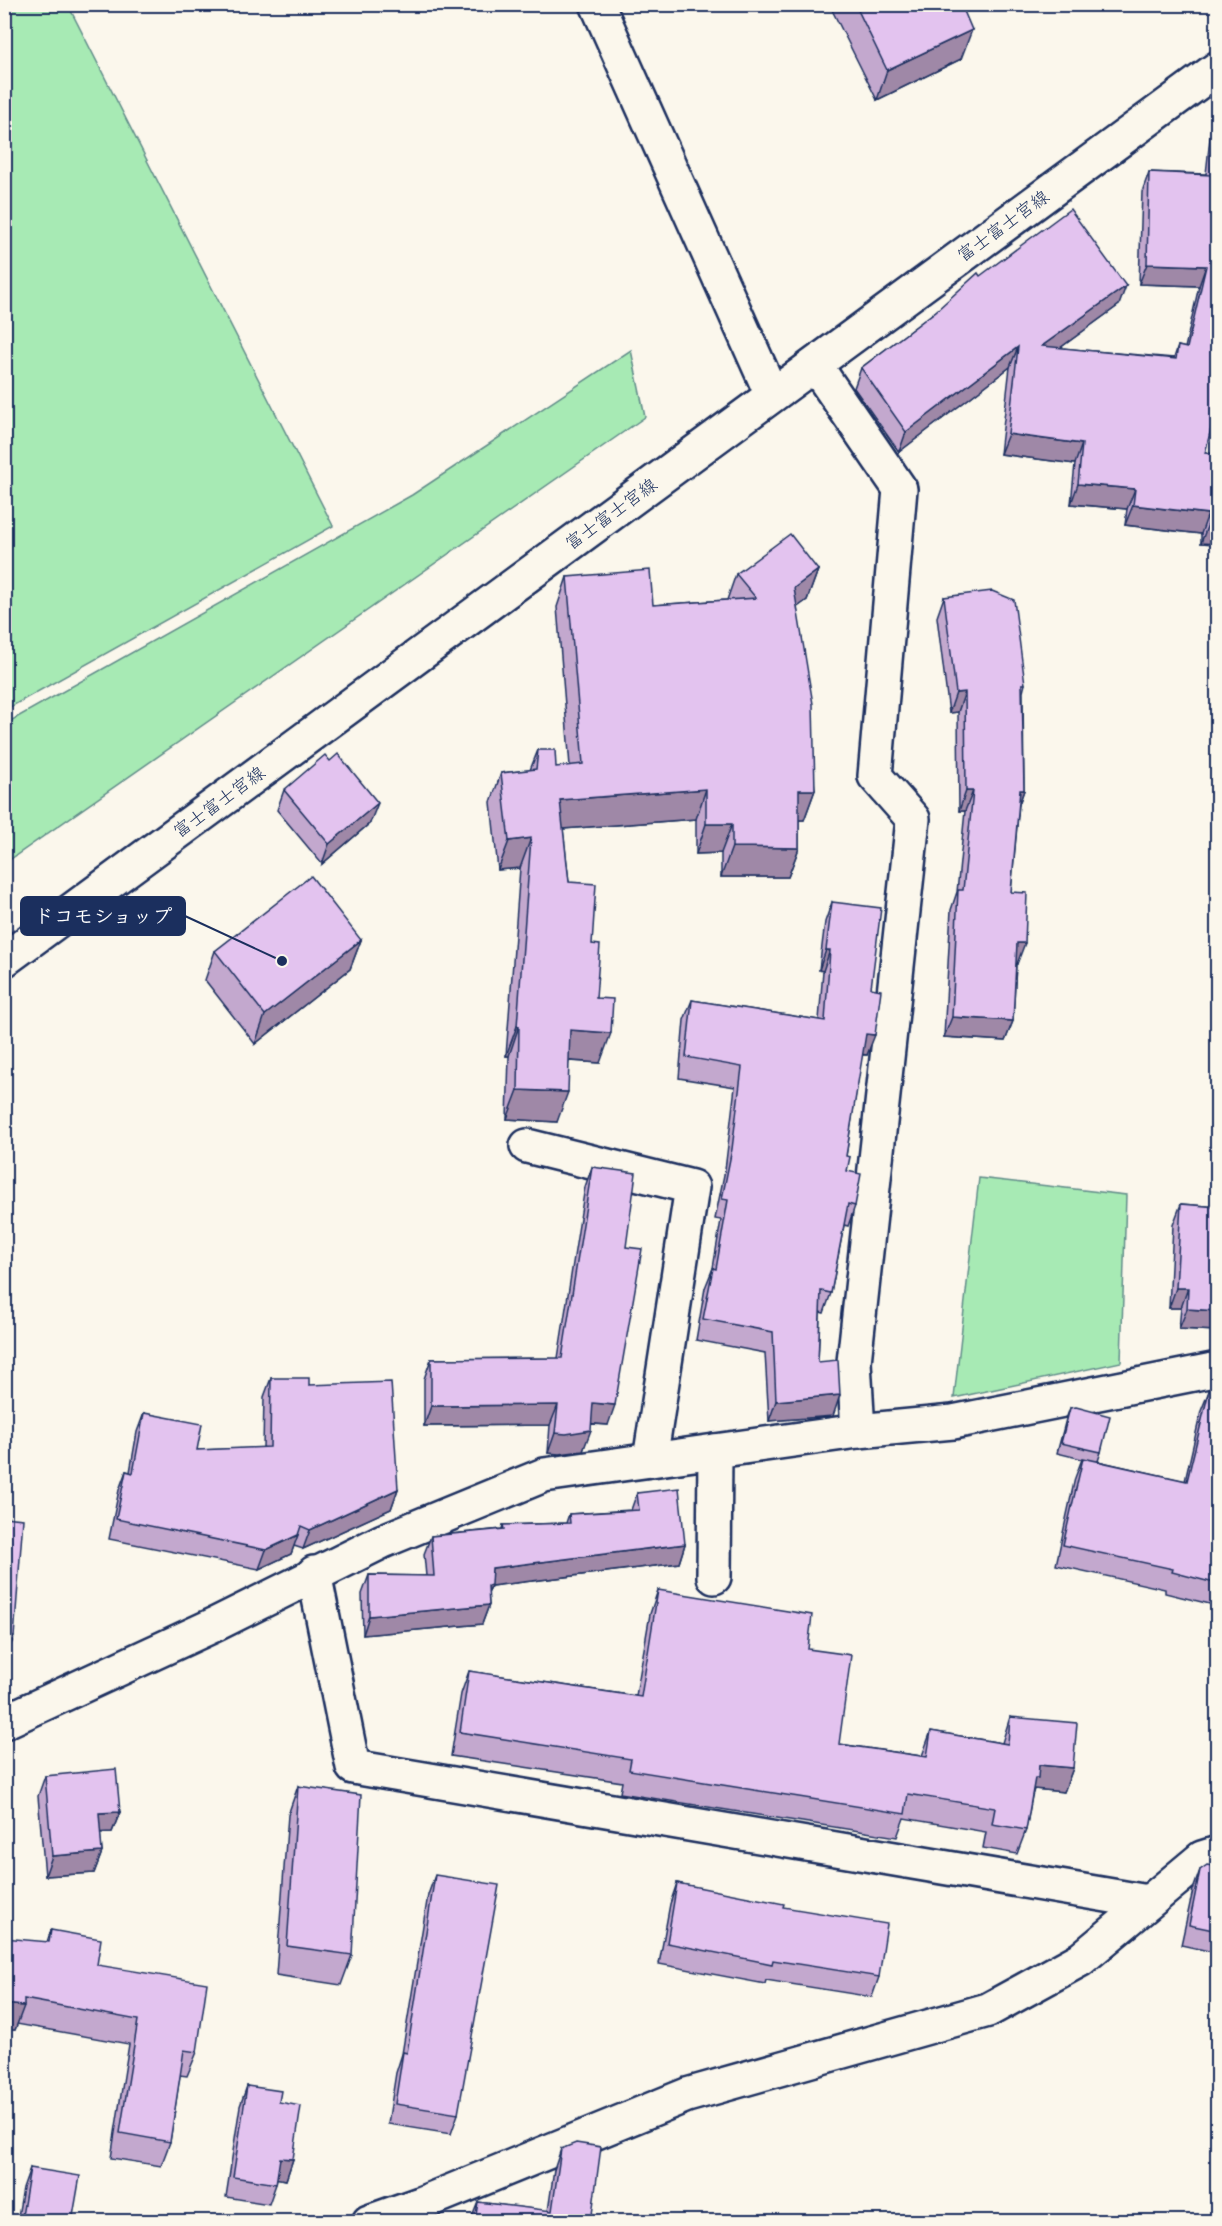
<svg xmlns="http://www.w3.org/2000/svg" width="1222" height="2226" font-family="Mynerve,'Klee One',sans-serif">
<rect width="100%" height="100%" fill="#fbf7ec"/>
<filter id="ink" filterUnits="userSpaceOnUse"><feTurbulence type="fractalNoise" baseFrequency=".0167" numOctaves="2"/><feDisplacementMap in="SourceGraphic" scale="12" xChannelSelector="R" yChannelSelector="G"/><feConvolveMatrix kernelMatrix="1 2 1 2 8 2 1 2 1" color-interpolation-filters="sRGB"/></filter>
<g filter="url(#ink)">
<g fill="#a7eab4" stroke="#618c89" stroke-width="1.5">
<polygon points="5,4 68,5 333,526 5,710"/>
<polygon points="631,350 645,417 5,863 5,724 412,495"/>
<polygon points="979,1178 1126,1195 1121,1362 954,1398"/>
</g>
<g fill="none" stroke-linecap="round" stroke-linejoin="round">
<defs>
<g id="street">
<polyline points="597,4 772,395"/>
<polyline points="815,365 900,489 875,776 913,819 854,1362 858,1431"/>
<polyline points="527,1146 692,1187 650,1460"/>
<polyline points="314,1573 353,1767 1148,1902"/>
<polyline points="714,1577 715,1451"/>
<polyline points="4,1722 216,1624 383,1541 544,1475 858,1431 953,1422 1218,1369"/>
<polyline points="369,2222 420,2204 687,2095 988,2010 1081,1959 1202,1858 1218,1853"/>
</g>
<polyline id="secondary" points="4,960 1218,68"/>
</defs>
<use href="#street" stroke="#1b2f5e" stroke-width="38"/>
<use href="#secondary" stroke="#1b2f5e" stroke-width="38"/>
<use href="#street" stroke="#fbf7ec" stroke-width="33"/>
<use href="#secondary" stroke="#fbf7ec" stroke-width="33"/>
</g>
<g fill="#c3a8ce" stroke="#1b2f5e" stroke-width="1.5">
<polygon points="829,4 961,4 961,59 877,100"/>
<polygon points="1218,112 1218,400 1205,453 1218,454 1218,544 1201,543 1201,534 1125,525 1127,509 1071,504 1075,464 1000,454 1010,367 899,452 854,388 861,368 936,311 980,276 1119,305 1060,348 1174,358 1178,346 1185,348 1199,286 1139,284 1142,192 1149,172 1206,174 1211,129"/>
<polygon points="818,570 807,600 797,607 815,790 804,820 799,820 799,848 788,877 721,877 721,853 696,854 696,819 563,829 569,882 592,944 600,1063 569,1061 557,1122 507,1119 509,1056 506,1056 520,868 498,870 491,802 501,773 530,770 538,750 556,767 570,766 557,607 567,577 653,605 727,600 736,574"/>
<polygon points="944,597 1025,684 1023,692 1024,790 1019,804 1011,892 1017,964 1016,964 1013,1021 1005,1041 944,1037 951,910 957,892 965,811 959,811 958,712 949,713 937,617"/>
<polygon points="330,761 370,823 322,864 277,810 284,790"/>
<polygon points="832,902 871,988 867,1055 862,1055 846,1156 847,1171 855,1206 848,1226 844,1225 831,1293 824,1313 820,1312 818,1362 833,1416 769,1421 765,1353 696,1340 705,1288 713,1268 721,1220 715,1219 725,1170 735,1087 679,1078 684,1020 692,1000 819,1020 823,971 819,970 825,922"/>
<polygon points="361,940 350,969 255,1044 205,980 215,951"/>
<polygon points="592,1167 626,1247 608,1425 591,1424 583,1451 559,1454 548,1453 550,1425 424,1426 424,1379 431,1359 558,1358 585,1187"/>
<polygon points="1181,1204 1218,1207 1217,1331 1179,1329 1181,1308 1169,1308 1173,1225"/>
<polygon points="271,1378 309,1385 398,1489 391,1509 303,1549 294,1546 291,1554 259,1569 109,1539 119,1490 126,1471 130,1472 137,1432 144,1413 197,1450 263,1448 264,1397"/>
<polygon points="1209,1391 1218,1393 1218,1606 1165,1593 1165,1589 1056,1565 1075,1478 1082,1459 1057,1453 1066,1419 1070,1408 1101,1452 1098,1461 1185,1481 1201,1411"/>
<polygon points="637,1493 685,1544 679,1563 491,1586 488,1594 489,1605 482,1624 363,1635 362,1594 369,1575 426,1576 424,1554 431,1536 502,1529 503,1525 566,1523 569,1514 631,1510"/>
<polygon points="658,1590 808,1649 839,1744 922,1756 931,1731 1002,1743 1010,1717 1073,1768 1064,1792 1034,1789 1032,1796 1026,1830 1017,1854 983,1848 986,1832 904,1818 897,1837 620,1793 622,1782 451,1756 461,1694 469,1671 636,1696 650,1614"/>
<polygon points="45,1776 120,1812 112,1832 100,1833 102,1852 94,1873 45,1876 38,1796"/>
<polygon points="298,1786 352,1955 341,1985 276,1975 288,1815"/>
<polygon points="1218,1867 1218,1953 1181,1945 1193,1890 1200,1870"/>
<polygon points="435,1875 458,2114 451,2134 388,2124 396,2073 402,2054 428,1895"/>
<polygon points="677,1883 783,1907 879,1977 872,1997 766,1980 765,1984 659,1964 670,1904"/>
<polygon points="51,1930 97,1965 197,2052 187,2076 180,2075 170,2142 161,2166 111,2158 129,2044 17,2024 15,2030 4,2030 47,1942"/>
<polygon points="247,2086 279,2102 293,2159 286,2180 277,2178 276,2184 269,2204 226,2197 240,2106"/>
<polygon points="561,2149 591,2222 470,2222 478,2202 548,2211 554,2170"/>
<polygon points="30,2168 72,2222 17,2222 23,2188"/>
</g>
<g fill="#9f88a7" stroke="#1b2f5e" stroke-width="1.5">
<polygon points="972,30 961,59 877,100 887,70"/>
<polygon points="1147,264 1206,266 1199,286 1139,284"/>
<polygon points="1126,286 1119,305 1035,366 1042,346"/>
<polygon points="1018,347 1010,367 899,452 906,432"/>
<polygon points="1008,434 1082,444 1075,464 1000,454"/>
<polygon points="1078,484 1135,489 1127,509 1071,504"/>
<polygon points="1133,505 1208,514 1201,534 1125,525"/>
<polygon points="1208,524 1218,524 1218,544 1201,543"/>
<polygon points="818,570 807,600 784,617 794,588"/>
<polygon points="965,692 958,712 949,713 956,693"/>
<polygon points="706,789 696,819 549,830 560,800"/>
<polygon points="799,790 815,790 804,820 788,820"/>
<polygon points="1020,790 1024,790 1017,810"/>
<polygon points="966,791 973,791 965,811 959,811"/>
<polygon points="378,803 370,823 322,864 329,844"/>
<polygon points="706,824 732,824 721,853 696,854"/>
<polygon points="531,838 520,868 498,870 509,841"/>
<polygon points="732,847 799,848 788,877 721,877"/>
<polygon points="361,940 350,969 255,1044 265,1015"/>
<polygon points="1017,943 1025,943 1017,964 1010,963"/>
<polygon points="826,950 830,950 823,971 819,970"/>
<polygon points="952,1017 1013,1021 1005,1041 944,1037"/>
<polygon points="517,1026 519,1026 509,1056 506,1056"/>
<polygon points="570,1030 611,1033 600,1063 559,1060"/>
<polygon points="866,1034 875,1035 867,1055 858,1054"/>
<polygon points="518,1090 568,1092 557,1122 507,1119"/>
<polygon points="1176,1288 1188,1288 1181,1308 1169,1308"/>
<polygon points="1187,1309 1218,1311 1217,1331 1179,1329"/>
<polygon points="840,1395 833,1416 769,1421 776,1401"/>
<polygon points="593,1403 615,1405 608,1425 585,1423"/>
<polygon points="558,1405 550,1425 424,1426 431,1406"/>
<polygon points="591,1430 583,1451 559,1454 548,1453 555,1433"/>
<polygon points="398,1489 391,1509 303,1549 310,1530"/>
<polygon points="298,1535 291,1554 259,1569 266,1550"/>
<polygon points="685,1544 679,1563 491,1586 484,1604 492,1568"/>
<polygon points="489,1605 482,1624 363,1635 369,1616"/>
<polygon points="4,1637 14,1637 4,1662"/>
<polygon points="1039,1765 1073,1768 1064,1792 1034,1789 1030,1801 1026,1801"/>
<polygon points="120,1812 112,1832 92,1833 99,1813"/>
<polygon points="102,1852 94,1873 45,1876 52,1856"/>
<polygon points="4,2004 24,2006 15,2030 4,2030"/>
<polygon points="280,2158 293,2159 286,2180 273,2178"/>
</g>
<g fill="#e3c3ef" stroke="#1b2f5e" stroke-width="1.5">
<polygon points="855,4 961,4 972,30 887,70"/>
<polygon points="1218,118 1218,400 1205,453 1218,454 1218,524 1208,524 1208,514 1133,505 1135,489 1078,484 1082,444 1008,434 1018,347 906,432 861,368 936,311 978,273 980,276 1070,209 1126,286 1042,346 1176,359 1178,346 1187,348 1206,266 1147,264 1149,172 1211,175"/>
<polygon points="790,534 818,570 794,588 813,704 815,790 799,790 799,848 732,847 732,824 706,824 706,789 560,800 569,882 596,884 592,944 600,945 596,998 613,999 611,1033 570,1030 568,1092 518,1090 519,1026 517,1026 531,838 509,841 501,773 536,769 538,750 555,750 556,767 583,764 567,577 650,570 653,605 756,598 736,574"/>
<polygon points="992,591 1014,600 1025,684 1022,684 1024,790 1020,790 1011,892 1027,893 1025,943 1017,943 1013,1021 952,1017 958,890 963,890 973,791 966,791 965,692 956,693 944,597"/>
<polygon points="338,754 378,803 329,844 284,790 325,755 330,761"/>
<polygon points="311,876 361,940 265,1015 215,951"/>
<polygon points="832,902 881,908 871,988 881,990 875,1035 866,1034 846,1156 850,1157 847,1171 861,1174 855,1206 848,1204 831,1293 821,1291 818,1362 838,1360 840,1395 776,1401 773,1332 703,1319 713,1268 716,1269 728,1200 722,1199 732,1149 742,1067 686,1057 692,1000 825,1021 830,950 826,950"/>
<polygon points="592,1167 636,1173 626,1247 642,1249 615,1405 593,1403 591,1430 566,1434 555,1433 558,1405 431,1406 431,1359 562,1358"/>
<polygon points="1181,1204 1218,1207 1218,1311 1187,1309 1188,1288 1176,1288"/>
<polygon points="271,1378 309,1378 309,1385 391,1382 398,1489 310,1530 301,1526 298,1535 266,1550 116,1519 126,1471 133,1473 144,1413 202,1424 197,1450 270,1447"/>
<polygon points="1209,1391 1218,1393 1218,1584 1172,1572 1173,1569 1063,1545 1083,1458 1187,1481"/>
<polygon points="1076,1407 1110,1416 1101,1452 1061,1443 1070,1408"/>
<polygon points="679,1488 685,1544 492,1568 491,1585 488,1586 489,1605 369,1616 369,1575 434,1576 431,1536 504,1529 503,1525 570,1523 569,1514 639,1510 637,1493"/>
<polygon points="4,1517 23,1519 14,1637 4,1637"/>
<polygon points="658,1590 812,1615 808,1649 851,1655 839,1744 927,1757 931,1731 1008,1744 1010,1717 1077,1723 1073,1768 1039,1765 1038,1778 1035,1778 1026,1830 992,1824 995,1808 908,1794 905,1814 629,1770 631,1759 460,1732 469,1671 641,1697"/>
<polygon points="116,1769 120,1812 99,1813 102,1852 52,1856 45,1776"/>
<polygon points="298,1786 361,1795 352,1955 287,1946"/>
<polygon points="1207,1865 1218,1867 1218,1931 1189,1925 1200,1870"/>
<polygon points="435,1875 499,1885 458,2114 395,2104 403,2052 407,2053"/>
<polygon points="677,1883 784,1904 783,1907 887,1924 879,1977 773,1960 772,1964 667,1943"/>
<polygon points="51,1930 101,1939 97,1965 207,1983 197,2052 184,2050 170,2142 120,2133 138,2020 24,1999 24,2006 4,2004 4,1938 49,1942"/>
<polygon points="247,2086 281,2091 279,2102 301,2106 293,2159 280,2158 276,2184 233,2177"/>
<polygon points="576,2143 601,2147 591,2222 475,2222 478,2202 552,2211 561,2149"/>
<polygon points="30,2168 80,2176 72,2222 21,2222"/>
</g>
</g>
<g text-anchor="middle" stroke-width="6" stroke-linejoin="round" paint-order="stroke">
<g font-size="18" fill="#1b2f5e" stroke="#fbf7ec">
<text transform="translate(1003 226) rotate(-36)" y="6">富士富士宮線</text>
<text transform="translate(611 514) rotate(-36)" y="6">富士富士宮線</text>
<text transform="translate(219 802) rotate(-36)" y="6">富士富士宮線</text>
</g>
</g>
<path fill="none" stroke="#1b2f5e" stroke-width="2" d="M282 961L185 916"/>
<circle fill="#1b2f5e" stroke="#fbf7ec" stroke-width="2" cx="282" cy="961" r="6"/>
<rect fill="#1b2f5e" stroke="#1b2f5e" stroke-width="2" x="21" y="897" width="164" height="38" rx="6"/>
<g font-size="20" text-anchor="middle" font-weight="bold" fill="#fff">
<text x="103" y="923">ドコモショップ</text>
</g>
<rect width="1222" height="2226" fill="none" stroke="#fbf7ec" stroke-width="24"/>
<rect x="12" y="12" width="1198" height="2202" fill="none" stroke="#1b2f5e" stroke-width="2" filter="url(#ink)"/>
</svg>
